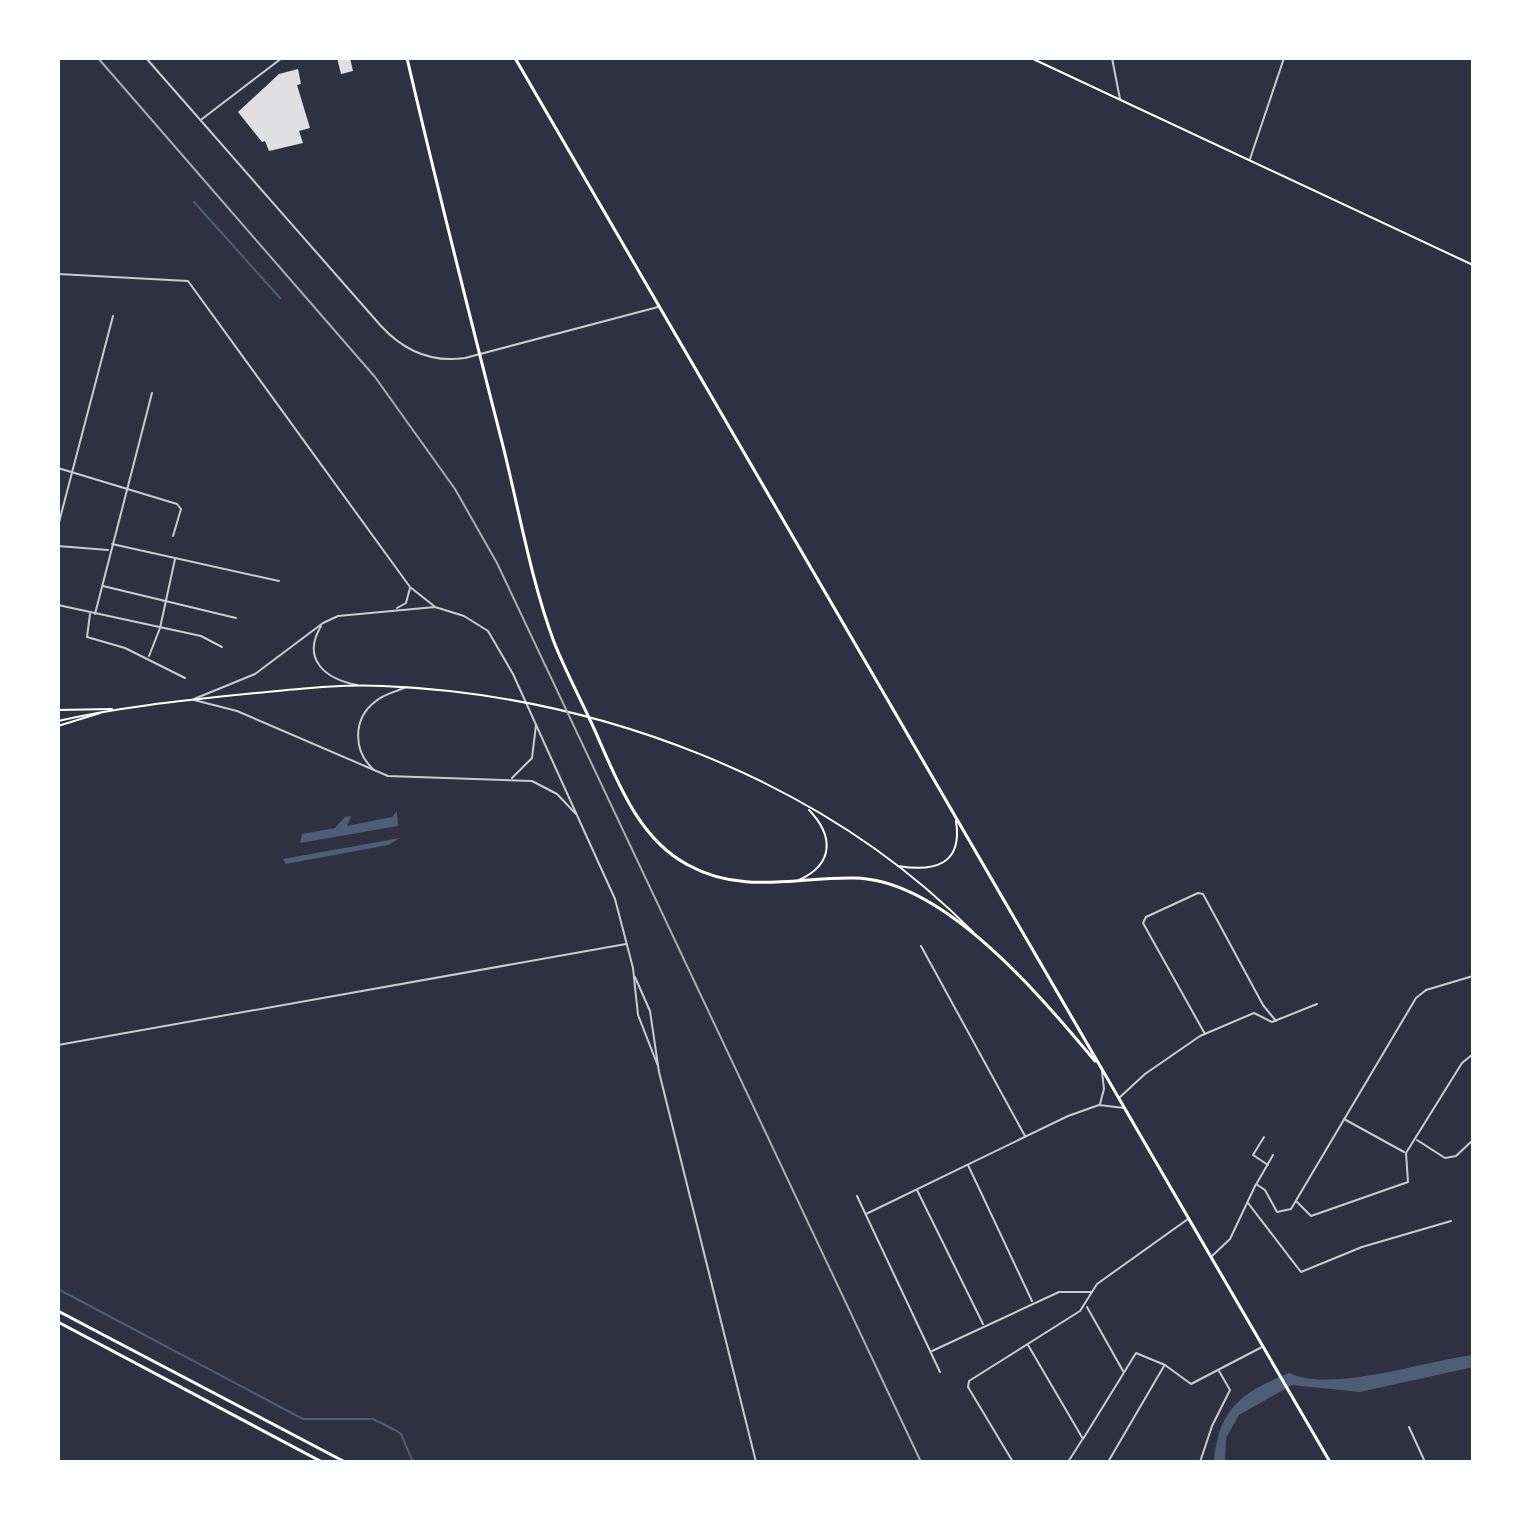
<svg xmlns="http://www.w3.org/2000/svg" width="1531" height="1520" font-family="'IBM Plex Sans',sans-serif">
<rect width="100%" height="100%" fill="#2d3142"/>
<g fill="#4f5d75">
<polygon points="397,811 398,826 300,843 302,834 335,828 345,817 351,816 347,826 392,817"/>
<polygon points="400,838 388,845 286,864 283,859"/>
<path d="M1473 1355V1367L1360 1392 1292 1385 1239 1415 1226 1438 1225 1462H1214C1218 1409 1242 1392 1289 1373 1333 1393 1424 1361 1473 1355Z"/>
</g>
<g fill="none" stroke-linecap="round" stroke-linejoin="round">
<g stroke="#4f5d75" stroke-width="2">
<polyline points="194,202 280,298"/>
<polyline points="58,1289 303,1419 373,1419 395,1430 401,1434 413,1462"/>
</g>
</g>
<g fill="#e0e0e3">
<polygon points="337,58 350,58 353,71 341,74"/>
<polygon points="298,69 301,84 297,85 310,128 299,131 303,143 269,151 265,141 262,142 238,112 279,74"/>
</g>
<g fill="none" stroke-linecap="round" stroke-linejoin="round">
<g stroke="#caccd0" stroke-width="2">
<polyline points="1112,58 1120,99"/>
<polyline points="202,119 282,58"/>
<polyline points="58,274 188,281 410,587 434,606"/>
<polyline points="58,468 177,504 181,509 173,536"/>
<polyline points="58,526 113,316"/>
<polyline points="112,544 279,581"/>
<polyline points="58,546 108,550"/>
<polyline points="103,586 236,618"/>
<polyline points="58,605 201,636 222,647"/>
<polyline points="397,608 406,603 410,588"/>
<polyline points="90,614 87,637 125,648 185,678"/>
<polyline points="95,614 152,393"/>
<polyline points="149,656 160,628 175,559"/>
<polyline points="921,946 1025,1136"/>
<polyline points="1205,1034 1143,923 1146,917 1198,893 1203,894 1263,1005 1276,1021"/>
<polyline points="58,1045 626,944"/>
<polyline points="1119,1098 1145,1074 1200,1036 1254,1013 1272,1022 1317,1004"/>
<polyline points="1100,1104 1104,1089 1102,1072"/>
<polyline points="1344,1119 1404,1152"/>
<polyline points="1264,1137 1253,1155 1268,1165"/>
<polyline points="1417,1140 1445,1158 1456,1156 1473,1140"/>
<polyline points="968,1165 1032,1301"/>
<polyline points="1257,1183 1273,1155"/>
<polyline points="917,1190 983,1324"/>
<polyline points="857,1196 940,1372"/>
<polyline points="1297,1202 1311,1216 1408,1182 1406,1153 1462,1063 1473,1054"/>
<polyline points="1248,1203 1301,1272 1362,1247 1451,1221"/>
<polyline points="866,1214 1068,1116 1099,1105 1124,1108"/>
<polyline points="1212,1256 1230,1239 1256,1184 1265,1190 1277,1212 1291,1209 1416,998 1426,990 1473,976"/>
<polyline points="1087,1307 1123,1371"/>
<polyline points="1028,1345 1083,1439 1136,1353 1165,1365 1191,1384 1262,1347"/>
<polyline points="932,1351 1059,1292 1092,1292"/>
<polyline points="1409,1427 1425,1462"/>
<polyline points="1013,1462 968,1387 969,1381 1080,1311 1097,1284 1188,1219"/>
<polyline points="1068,1462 1082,1440"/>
<polyline points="1108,1462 1164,1366"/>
<polyline points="1200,1462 1212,1426 1230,1390 1219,1371"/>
</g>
<g stroke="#caccd0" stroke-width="2">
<path d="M146 58 381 326C404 351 431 363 465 358L658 307"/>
<polyline points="1250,159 1284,58"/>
<path d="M321 626C301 660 326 679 357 685"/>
<polyline points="194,699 255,674 323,623 338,616 435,607 464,616 488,631 513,674 615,899 633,968 638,1015 658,1066"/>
<polyline points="194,700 237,711 388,776 532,781 557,794 576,814"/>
<path d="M374 770C353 751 352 719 376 701 384 694 396 692 406 687"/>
<polyline points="512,778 532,758 536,725"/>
<polyline points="635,977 650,1011 659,1072 756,1462"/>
</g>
<g stroke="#fff" stroke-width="2">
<polyline points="1031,58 1473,265"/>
<polyline points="58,710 112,709"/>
<path d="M58 721C123 706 189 700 256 693 298 689 340 684 383 686 597 695 821 778 973 932"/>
<polyline points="58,726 100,713"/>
<path d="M898 866C934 872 963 865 956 821"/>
<path d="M799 880C834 864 834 836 809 810"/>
</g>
<g stroke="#fff" stroke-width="3">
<path d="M407 58C437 188 470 317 503 446 519 510 531 580 554 642 565 670 579 696 591 722 615 774 635 837 688 865 743 895 795 877 854 878 944 879 1041 997 1095 1061"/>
<polyline points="515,58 1330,1462"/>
</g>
<g stroke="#fff" stroke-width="3">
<polyline points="58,1311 345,1462"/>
<polyline points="58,1322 322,1462"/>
</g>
<polyline stroke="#abadb3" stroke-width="2" points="98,58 375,377 455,489 497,563 921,1462"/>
</g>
<rect width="1531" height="1520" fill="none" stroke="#ffffff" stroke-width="120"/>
</svg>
